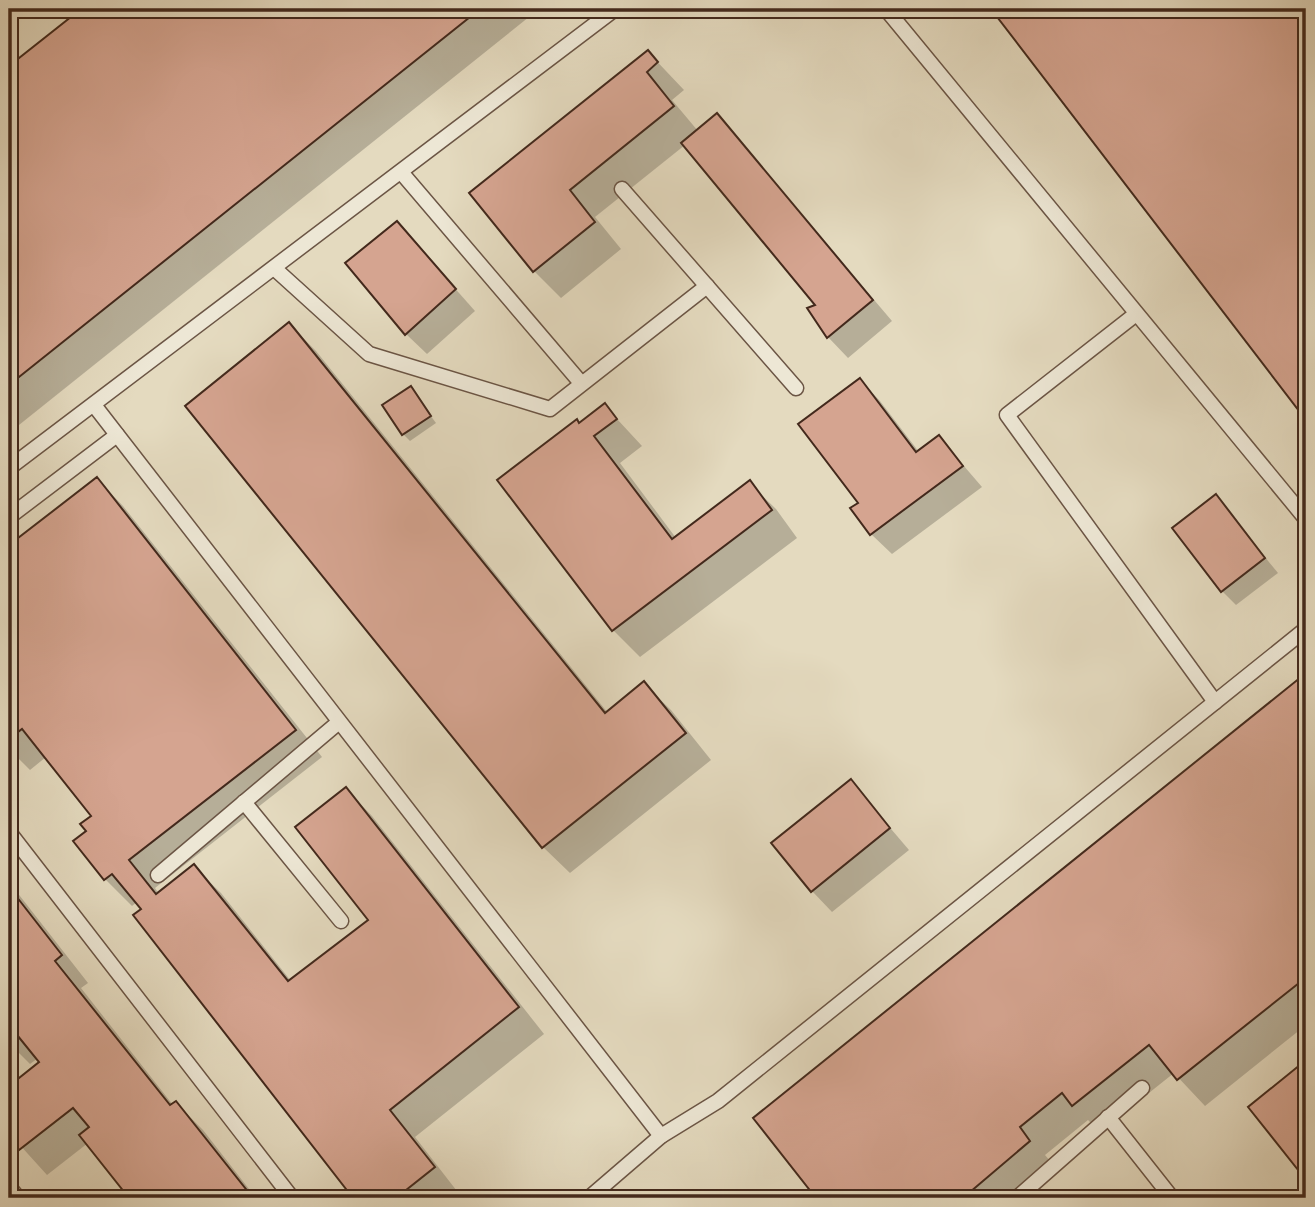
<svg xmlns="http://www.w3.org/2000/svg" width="1315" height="1207" font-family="'EB Garamond',serif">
<rect width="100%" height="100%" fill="#e4dabf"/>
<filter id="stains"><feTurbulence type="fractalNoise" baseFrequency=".00286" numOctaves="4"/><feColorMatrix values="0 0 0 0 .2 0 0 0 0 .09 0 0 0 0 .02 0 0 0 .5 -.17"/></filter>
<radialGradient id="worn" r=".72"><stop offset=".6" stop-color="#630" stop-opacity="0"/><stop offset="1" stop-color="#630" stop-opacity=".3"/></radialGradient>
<g fill="#0003">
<polygon points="79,9 539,9 9,433 9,69 81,11"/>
<polygon points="994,9 1306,9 1306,417"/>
<polygon points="648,52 684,90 672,100 698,131 717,115 892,321 848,358 828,337 809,309 818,306 685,145 595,217 621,249 561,298 534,271 471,193"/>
<polygon points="397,223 475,311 427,354 406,334"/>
<polygon points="289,324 316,351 608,713 644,684 671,710 711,760 570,873 543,847"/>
<polygon points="860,380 880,401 919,452 939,437 982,487 892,554 871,534"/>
<polygon points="410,388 436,423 410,441 403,434"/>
<polygon points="605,406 642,446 620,463 676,538 749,483 776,509 797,538 640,657 613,630 579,425"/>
<polygon points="97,479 123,506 322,757 155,888 159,894 194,867 221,893 291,981 370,920 346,789 372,816 544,1034 415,1137 460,1195 456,1198 356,1198 135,915 143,909 137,902 132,906 105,879 88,832 93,816 46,757 30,770 9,749 9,547"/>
<polygon points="1215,496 1278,573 1236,605 1222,591"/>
<polygon points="1306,675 1306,1025 1205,1106 1174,1073 1100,1132 1088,1120 1045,1155 1056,1168 1021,1198 818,1198 755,1118"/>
<polygon points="851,782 909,850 832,912 812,891"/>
<polygon points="9,882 88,983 81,988 173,1105 176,1103 203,1130 256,1198 131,1198 88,1143 47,1175 9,1133 9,1088 41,1062 38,1058 30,1064 9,1043"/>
<polygon points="1306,1063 1306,1177 1250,1107"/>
</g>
<g fill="#d5a490" stroke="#43291c" stroke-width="2">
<polygon points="81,9 480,9 9,385 9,66"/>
<polygon points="991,9 1306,9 1306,420"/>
<polygon points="648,50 658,62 647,72 674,106 570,190 595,222 533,272 469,193"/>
<polygon points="717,113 873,300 827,338 807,308 815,305 681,143"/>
<polygon points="397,221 456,289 405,335 345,263"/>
<polygon points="289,322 605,713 644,681 686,733 542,848 185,406"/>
<polygon points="860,378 916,452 939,435 963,466 870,535 850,508 858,503 798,424"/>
<polygon points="411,386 431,416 402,435 382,405"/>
<polygon points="605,403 617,419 594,436 672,539 750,480 772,510 612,631 497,480 577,419 579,423"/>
<polygon points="97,477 296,730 129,860 156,894 194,864 288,981 368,920 295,827 346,787 519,1007 390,1110 435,1167 396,1198 353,1198 133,915 141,909 112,874 104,880 73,841 86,831 80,824 91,816 22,729 9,739 9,545"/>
<polygon points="1216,494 1265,558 1221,592 1172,528"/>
<polygon points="1306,673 1306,989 1299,983 1177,1080 1149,1045 1072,1106 1062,1093 1020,1127 1030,1141 963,1198 816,1198 753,1118"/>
<polygon points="851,779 890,828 811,892 771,843"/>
<polygon points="9,887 62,955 55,961 170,1105 176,1101 253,1198 129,1198 79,1135 89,1127 73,1108 19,1150 9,1136 9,1086 39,1062 13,1030 9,1033"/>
<polygon points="1306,1060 1306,1180 1248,1107"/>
</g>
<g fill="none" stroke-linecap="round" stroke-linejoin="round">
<defs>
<g id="lane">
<polyline points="886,9 1306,519"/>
<polyline points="401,172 581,383"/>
<polyline points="622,189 796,388"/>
<polyline points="274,268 369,354 550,409 707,286"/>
<polyline points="1136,314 1007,415 1215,702"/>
<polyline points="94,405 661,1136"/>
<polyline points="9,468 615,9"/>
<polyline points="9,517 117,435"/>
<polyline points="244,802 341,921"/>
<polyline points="9,832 292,1198"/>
<polyline points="158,875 339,722"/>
<polyline points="1108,1117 1172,1198"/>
<polyline points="9,1187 18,1198"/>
<polyline points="589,1198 661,1136 718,1101 1306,629"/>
<polyline points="1017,1198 1142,1088"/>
</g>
</defs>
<use href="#lane" stroke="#6b5545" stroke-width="17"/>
<use href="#lane" stroke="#ede7d5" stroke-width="14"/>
</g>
<rect width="1315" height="1207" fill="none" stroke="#e4dabf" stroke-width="35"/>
<rect x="10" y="10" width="1294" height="1186" fill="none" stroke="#43291c" stroke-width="3.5"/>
<rect x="18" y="18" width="1280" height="1172" fill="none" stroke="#43291c" stroke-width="2"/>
<rect width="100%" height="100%" filter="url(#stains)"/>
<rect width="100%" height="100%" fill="url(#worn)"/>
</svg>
